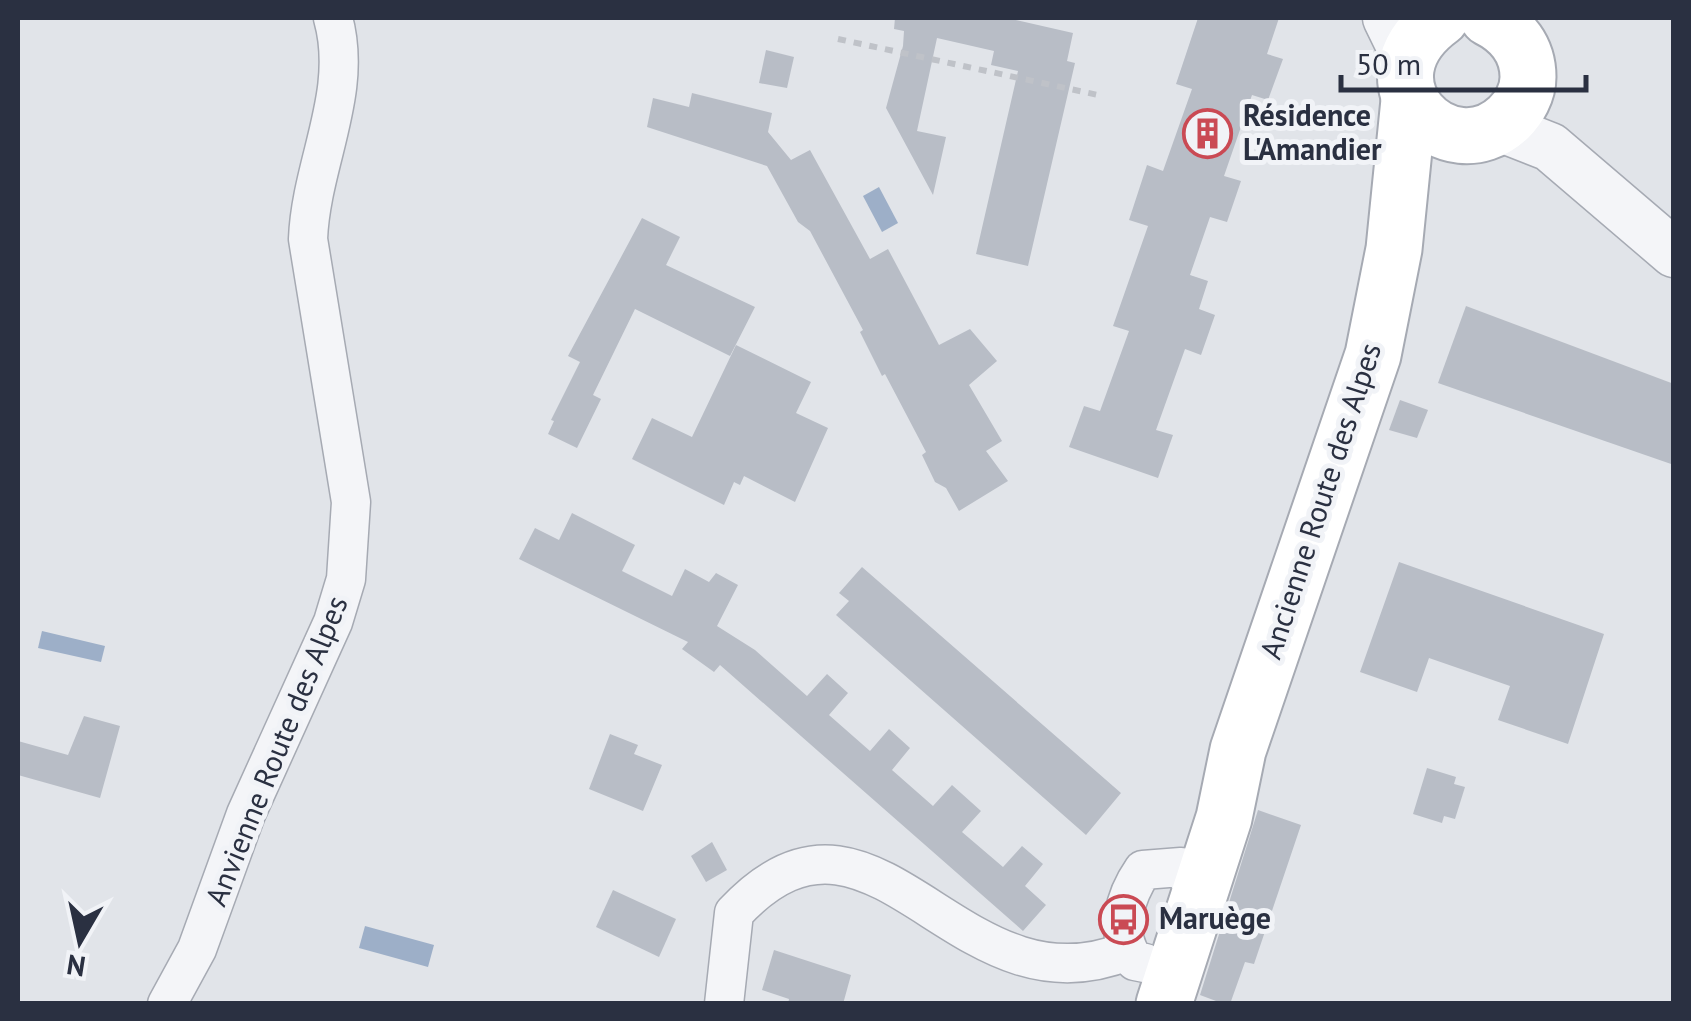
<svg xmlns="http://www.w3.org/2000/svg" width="1691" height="1021" font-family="'PT Sans',sans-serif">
<rect width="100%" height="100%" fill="#e1e4e9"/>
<g fill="#9dafc8">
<polygon points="879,187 898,223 882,232 863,196"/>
<polygon points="42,631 105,646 101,662 38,648"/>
<polygon points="365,926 434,945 428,967 359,948"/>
</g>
<g fill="#b8bdc6">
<polygon points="895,18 1007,18 1073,33 1067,61 1075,63 1028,266 976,254 1018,71 991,65 994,51 937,38 917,131 946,137 933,195 886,108 903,46 904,31 894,29"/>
<polygon points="1198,18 1279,18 1267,54 1283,59 1268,100 1252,95 1224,176 1241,181 1227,222 1210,217 1190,275 1208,281 1199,309 1215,315 1201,355 1185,349 1156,430 1173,435 1158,478 1069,447 1084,406 1100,411 1129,331 1113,326 1148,226 1129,220 1147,165 1163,171 1192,89 1176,84"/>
<polygon points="766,50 794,57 787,88 759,83"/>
<polygon points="692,93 772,113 768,132 791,160 810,150 870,259 888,249 939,345 970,329 997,361 969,385 1002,441 986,451 1008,481 959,511 946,488 935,482 922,455 926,452 885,374 882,376 860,332 863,330 810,231 798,222 767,166 647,127 653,98 689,107"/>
<polygon points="642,218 680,237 666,265 755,307 730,356 635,309 593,395 601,399 577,448 548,434 554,421 551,420 580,362 568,356"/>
<polygon points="1466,306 1674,384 1674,465 1438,383"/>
<polygon points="736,345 811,382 796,413 828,428 795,502 744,476 740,485 734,482 724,505 632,459 652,418 692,437"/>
<polygon points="1400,400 1428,410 1417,438 1389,430"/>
<polygon points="572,513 635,545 622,571 672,596 685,569 709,582 716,573 738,585 717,626 755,650 807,696 827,674 848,693 829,715 870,751 889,729 910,748 892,770 933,806 952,785 981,811 962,832 1003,867 1022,846 1043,864 1025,886 1046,905 1023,931 720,665 714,672 682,649 688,642 519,559 535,528 559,540"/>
<polygon points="1399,562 1604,634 1568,744 1498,720 1510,686 1429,658 1417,692 1360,672"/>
<polygon points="862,567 1121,793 1086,835 836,615 849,601 839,593"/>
<polygon points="84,716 120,726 100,798 18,775 18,741 68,755"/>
<polygon points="610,734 638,745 634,754 662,765 643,811 589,789"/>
<polygon points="1427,768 1456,777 1454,784 1465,787 1455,819 1444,816 1442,823 1413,814"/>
<polygon points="1258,810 1301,825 1254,964 1245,962 1230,1004 1224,1004 1200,995"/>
<polygon points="712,842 727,870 706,882 691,856"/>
<polygon points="613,890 676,919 659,957 596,927"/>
<polygon points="774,950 851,975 843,1004 788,1004 789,999 762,990"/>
</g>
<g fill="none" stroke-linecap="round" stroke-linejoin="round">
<defs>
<g id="minor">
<path d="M1145 963 1135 961C1113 934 1125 896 1143 870L1181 867 1198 892"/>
<path d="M167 1004 197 949 246 814 333 622 346 579 351 502 308 239C311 163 354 93 333 18"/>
<path d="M724 1004 734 913C875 761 955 1021 1127 951"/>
</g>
<g id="tertiary">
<polyline points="1387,18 1406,57"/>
<polyline points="1499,127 1550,147 1674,253"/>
</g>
<g id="secondary">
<path d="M1441 18C1353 82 1449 175 1509 118 1519 108 1528 93 1528 77 1528 49 1512 30 1488 18"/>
<polyline points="1164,1004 1224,818 1238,750 1373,355 1394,249 1409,100"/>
</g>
</defs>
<use href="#minor" stroke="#a6aab3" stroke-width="41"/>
<use href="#tertiary" stroke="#a6aab3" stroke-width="51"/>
<use href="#secondary" stroke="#a6aab3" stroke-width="59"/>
<polyline stroke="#bfc2c8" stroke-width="6" stroke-dasharray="8 8" stroke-linecap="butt" points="838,39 1098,95"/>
<use href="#minor" stroke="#f4f5f8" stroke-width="38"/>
<use href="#tertiary" stroke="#f4f5f8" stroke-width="48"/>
<use href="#secondary" stroke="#fff" stroke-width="55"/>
</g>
<defs>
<symbol id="building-ring" viewBox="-11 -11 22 22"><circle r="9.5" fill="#f1f3f7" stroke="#ca4a54" stroke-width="1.5"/><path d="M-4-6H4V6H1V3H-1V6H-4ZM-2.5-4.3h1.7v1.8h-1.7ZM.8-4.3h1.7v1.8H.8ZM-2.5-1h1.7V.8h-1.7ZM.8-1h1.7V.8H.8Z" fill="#ca4a54"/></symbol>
<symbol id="bus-ring" viewBox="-11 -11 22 22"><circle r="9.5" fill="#f1f3f7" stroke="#ca4a54" stroke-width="1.5"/><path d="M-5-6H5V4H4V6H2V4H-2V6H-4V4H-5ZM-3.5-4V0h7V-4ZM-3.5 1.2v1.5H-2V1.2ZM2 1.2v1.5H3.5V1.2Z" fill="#ca4a54"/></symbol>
</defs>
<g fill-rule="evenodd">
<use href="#building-ring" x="1180" y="106" width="55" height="55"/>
<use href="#bus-ring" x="1096" y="892" width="55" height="55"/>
</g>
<g text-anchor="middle" stroke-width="10" stroke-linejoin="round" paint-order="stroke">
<g font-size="30" font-weight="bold" fill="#2a3041" stroke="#f1f3f7" text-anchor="start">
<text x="1243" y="126">Résidence<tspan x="1243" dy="34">L'Amandier</tspan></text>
<text x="1159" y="929">Maruège</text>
</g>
<g font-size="30" fill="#2a3041" stroke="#f1f3f7">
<text transform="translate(1321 501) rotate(-72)" y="10">Ancienne Route des Alpes</text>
<text transform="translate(277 751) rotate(-68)" y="10">Anvienne Route des Alpes</text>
</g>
</g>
<rect width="1691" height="1021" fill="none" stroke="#2a3041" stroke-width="40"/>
<g transform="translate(80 941) rotate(189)" stroke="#f1f3f7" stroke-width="8" paint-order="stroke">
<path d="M0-8L18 38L0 25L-18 38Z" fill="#2a3041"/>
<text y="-15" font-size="28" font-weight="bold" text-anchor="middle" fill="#2a3041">N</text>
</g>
<path d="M1341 75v15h245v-15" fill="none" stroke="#2a3041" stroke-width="5"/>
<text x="1356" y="75" font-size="30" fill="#2a3041" stroke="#f1f3f7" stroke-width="8" paint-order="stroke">50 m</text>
</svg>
